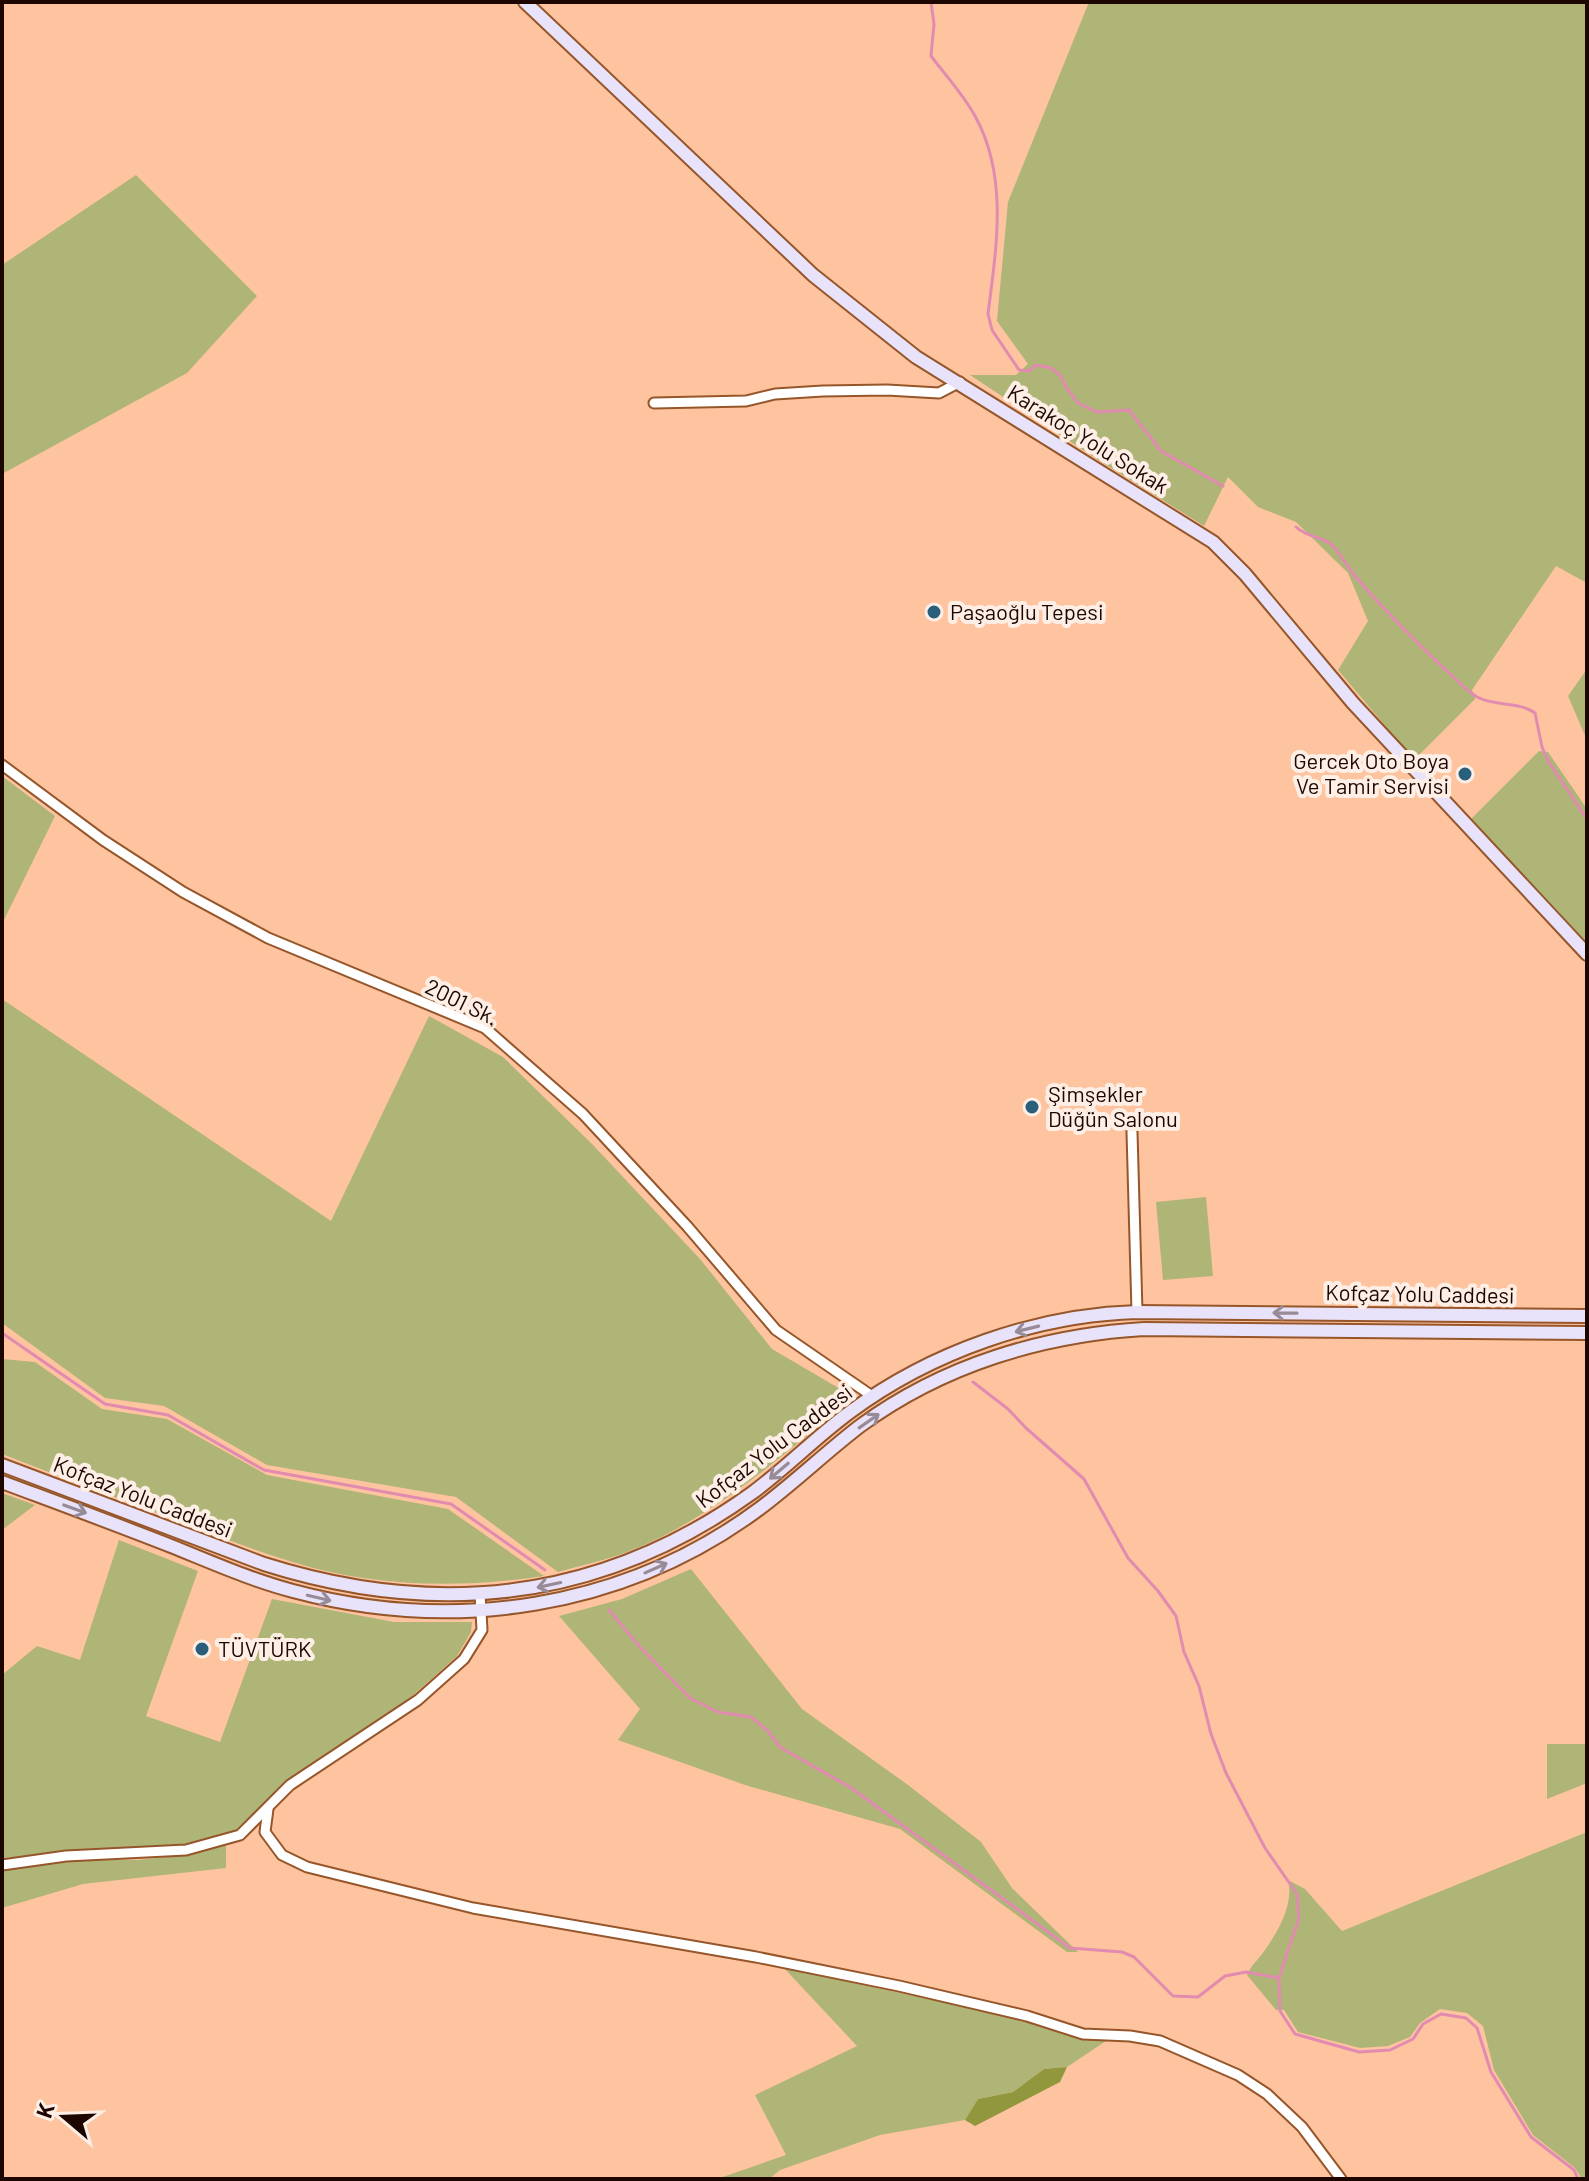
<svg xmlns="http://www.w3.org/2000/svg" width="1589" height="2181" font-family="Barlow,sans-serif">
<rect width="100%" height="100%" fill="#fec39f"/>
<g fill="#afb577">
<polygon points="1089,2 1587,2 1587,583 1556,566 1472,690 1475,699 1414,760 1338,670 1368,621 1348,573 1296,522 1258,507 1228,477 1204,526 1095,458 970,375 1016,375 1028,364 997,321 1008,202"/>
<polygon points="136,175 257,296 187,373 2,474 2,265"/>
<polygon points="1587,669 1587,740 1568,696"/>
<polygon points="1539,751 1548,752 1587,809 1587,945 1471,819"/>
<polygon points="2,776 55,816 2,924"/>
<path d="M2 999 331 1221 429 1016 503 1057 593 1145 700 1259 772 1349 854 1397C784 1454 715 1517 630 1551 607 1560 582 1565 558 1572L456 1497 267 1465 164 1406 105 1398 2 1323Z"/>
<polygon points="1206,1197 1213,1276 1163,1280 1156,1202"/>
<path d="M2 1359 35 1362 102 1409 167 1419 267 1475 448 1509 544 1576C483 1585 425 1587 363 1578 305 1570 249 1548 195 1527 130 1503 66 1479 2 1454Z"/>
<polygon points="2,1493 35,1505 2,1530"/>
<polygon points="119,1540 198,1571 146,1716 220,1742 272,1599 394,1622 472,1622 471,1632 457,1656 410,1698 288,1781 239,1832 186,1847 2,1858 2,1675 37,1646 80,1660"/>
<polygon points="691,1569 802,1709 908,1785 981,1842 1012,1888 1078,1952 1067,1952 900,1829 745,1785 618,1740 640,1709 559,1616 622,1599"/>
<polygon points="1547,1744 1587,1744 1587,1783 1547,1799"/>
<path d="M1587 1832V2179H1582L1575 2168 1533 2135 1494 2070 1483 2026 1467 2013 1440 2009 1420 2023 1410 2037 1388 2046 1360 2048 1298 2032 1284 2010H1276L1247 1975C1251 1965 1259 1959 1265 1950 1279 1930 1294 1903 1288 1880L1305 1889 1342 1931Z"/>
<polygon points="226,1842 226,1868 83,1884 2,1908 2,1869 67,1859 137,1860 185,1855"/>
<polygon points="784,1968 1021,2019 1081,2038 1109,2039 1067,2067 1044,2069 1013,2092 978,2099 965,2120 880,2135 780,2170 769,2179 717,2179 786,2155 755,2095 857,2046"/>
</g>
<polygon fill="#90973c" points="1067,2067 1060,2082 975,2126 965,2120 978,2099 1013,2092 1044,2069"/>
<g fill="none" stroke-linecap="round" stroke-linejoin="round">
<g stroke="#e28bb0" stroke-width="3">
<path d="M931 2 934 24 931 56C946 76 963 94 975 116 1009 177 996 249 988 314L992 330 1019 370 1029 371 1036 365 1051 368 1061 376 1066 387 1078 403 1097 412 1129 410 1161 451 1223 486"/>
<path d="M1296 527C1309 539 1322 535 1333 546 1341 555 1347 566 1355 576 1384 610 1416 642 1449 673 1458 681 1467 691 1477 697 1496 707 1518 701 1535 713L1542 747 1548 761 1587 819"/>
<polyline points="2,1333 105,1404 168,1415 264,1470 451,1504 545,1570"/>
<polyline points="973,1382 1008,1409 1026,1428 1084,1479 1128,1558 1158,1591 1176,1616 1184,1652 1199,1686 1211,1734 1226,1773 1265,1848 1297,1894 1299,1918 1279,1978"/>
<polyline points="609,1610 639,1646 690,1698 718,1712 751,1717 768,1731 781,1748 850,1787 1070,1948 1122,1952 1134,1957 1173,1996 1198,1997 1225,1976 1246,1972 1279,1978 1280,2011 1295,2034 1359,2052 1390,2050 1413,2039 1423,2024 1441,2014 1466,2018 1477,2028 1491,2072 1531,2137 1574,2170 1578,2179"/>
</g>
<defs>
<g id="street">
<polyline points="654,403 746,401 775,394 823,391 887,390 939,393 960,382"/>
<polyline points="2,765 103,840 183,892 268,938 485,1028 583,1114 687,1226 776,1330 872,1396"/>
<polyline points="1132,1132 1137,1312"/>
<polyline points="268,1809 265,1832 282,1855 307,1867 473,1908 756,1957 899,1986 1027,2016 1083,2034 1130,2036 1160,2041 1238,2075 1267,2094 1302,2127 1341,2179"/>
<polyline points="2,1865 66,1856 186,1850 240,1835 290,1785 418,1700 464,1659 482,1630 480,1594"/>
</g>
<g id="secondary">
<polyline points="525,2 813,275 916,357 1213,542 1245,574 1353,703 1587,954"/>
<path d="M2 1465 264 1564C438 1619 602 1601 752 1493 786 1468 816 1437 850 1412 931 1352 1036 1315 1137 1312L1587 1316"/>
<path d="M2 1482C58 1503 115 1524 171 1546 211 1562 251 1580 293 1591 454 1634 624 1609 759 1509 794 1483 826 1452 860 1426 943 1365 1043 1335 1144 1329L1587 1333"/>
</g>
</defs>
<use href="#street" stroke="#96562a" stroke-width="13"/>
<use href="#secondary" stroke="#96562a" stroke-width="16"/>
<use href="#street" stroke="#fff" stroke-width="9"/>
<use href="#secondary" stroke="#e8e3fb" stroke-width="12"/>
</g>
<defs><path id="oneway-shaft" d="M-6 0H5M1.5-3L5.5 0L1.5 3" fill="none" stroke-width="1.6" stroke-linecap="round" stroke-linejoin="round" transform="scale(2)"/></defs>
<g stroke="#978b97">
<use href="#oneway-shaft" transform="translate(1285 1313) rotate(-179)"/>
<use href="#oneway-shaft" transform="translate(1027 1329) rotate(166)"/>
<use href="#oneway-shaft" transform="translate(869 1421) rotate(-35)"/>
<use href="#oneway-shaft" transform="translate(779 1471) rotate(140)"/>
<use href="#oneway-shaft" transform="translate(75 1509) rotate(20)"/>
<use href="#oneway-shaft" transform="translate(656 1568) rotate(-24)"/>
<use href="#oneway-shaft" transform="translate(549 1585) rotate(168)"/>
<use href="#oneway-shaft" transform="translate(319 1598) rotate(13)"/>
</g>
<g fill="#295f7b" stroke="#feefe6" stroke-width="3">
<circle cx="934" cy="612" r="8"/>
<circle cx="1465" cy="774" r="8"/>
<circle cx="1032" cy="1107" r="8"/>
<circle cx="202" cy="1649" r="8"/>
</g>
<g text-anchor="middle" stroke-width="8" stroke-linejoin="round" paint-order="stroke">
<g font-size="22" fill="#1e0600" stroke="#feefe6">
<text transform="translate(1088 439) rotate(32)" y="8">Karakoç Yolu Sokak</text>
<text transform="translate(462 1002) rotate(26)" y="8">2001 Sk.</text>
<text transform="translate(1420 1294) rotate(1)" y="8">Kofçaz Yolu Caddesi</text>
<text transform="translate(774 1446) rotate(-37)" y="8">Kofçaz Yolu Caddesi</text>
<text transform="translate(143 1497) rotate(21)" y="8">Kofçaz Yolu Caddesi</text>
</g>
<g font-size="22" fill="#1e0600" stroke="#feefe6" text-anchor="start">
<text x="950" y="620">Paşaoğlu Tepesi</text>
<text x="1449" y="769" text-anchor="end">Gercek Oto Boya<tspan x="1449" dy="25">Ve Tamir Servisi</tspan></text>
<text x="1048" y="1102">Şimşekler<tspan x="1048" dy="25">Düğün Salonu</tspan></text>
<text x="218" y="1657">TÜVTÜRK</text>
</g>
</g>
<rect width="1589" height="2181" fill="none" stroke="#1e0600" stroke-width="8"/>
<g transform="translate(64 2117) rotate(289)" stroke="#feefe6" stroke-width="6" paint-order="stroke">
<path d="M0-6L14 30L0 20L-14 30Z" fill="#1e0600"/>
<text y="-12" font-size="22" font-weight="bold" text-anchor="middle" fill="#1e0600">K</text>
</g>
</svg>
